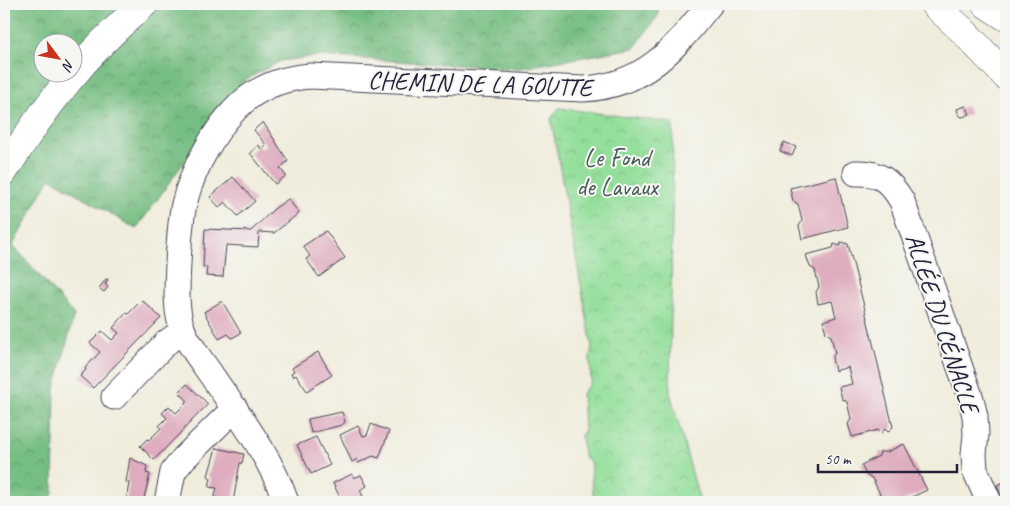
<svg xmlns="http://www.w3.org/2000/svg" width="1010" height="506" font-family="Caveat,sans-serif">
<defs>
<pattern id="forest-crowns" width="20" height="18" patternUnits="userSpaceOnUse" patternTransform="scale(1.25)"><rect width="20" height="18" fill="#77be83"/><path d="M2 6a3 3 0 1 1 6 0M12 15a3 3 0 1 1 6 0" fill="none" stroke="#619a6c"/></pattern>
<pattern id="park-crowns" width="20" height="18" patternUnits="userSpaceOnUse" patternTransform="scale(1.25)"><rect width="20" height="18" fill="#94df9b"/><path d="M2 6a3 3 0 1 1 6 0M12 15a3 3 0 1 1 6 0" fill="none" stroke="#7fbf86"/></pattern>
</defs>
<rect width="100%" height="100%" fill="#f6f6f2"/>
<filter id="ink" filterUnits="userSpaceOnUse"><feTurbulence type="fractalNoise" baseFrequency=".02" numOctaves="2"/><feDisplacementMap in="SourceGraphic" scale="10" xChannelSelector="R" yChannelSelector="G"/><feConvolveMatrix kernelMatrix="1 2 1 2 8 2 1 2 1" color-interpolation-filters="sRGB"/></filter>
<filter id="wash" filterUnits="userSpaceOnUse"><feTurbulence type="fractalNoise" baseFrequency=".0096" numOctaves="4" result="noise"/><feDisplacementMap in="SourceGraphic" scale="20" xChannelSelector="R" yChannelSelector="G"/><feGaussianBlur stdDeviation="1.12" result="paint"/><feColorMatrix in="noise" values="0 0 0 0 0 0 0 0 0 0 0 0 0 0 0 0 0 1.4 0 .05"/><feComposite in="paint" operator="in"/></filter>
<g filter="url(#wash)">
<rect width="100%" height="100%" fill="#f0eddc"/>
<path fill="url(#forest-crowns)" stroke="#4c705f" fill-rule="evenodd" d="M4 4H659L658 16 634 48 516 69 319 56 280 61 242 82 136 229 50 178 13 245 74 315 55 389 53 492 50 502H4ZM42 42H72V72H42Z"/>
<polygon fill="url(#park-crowns)" stroke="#5b806b" points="559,108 673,123 670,393 700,502 595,502 593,494 590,461 584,457 581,435 583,434 584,429 582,394 591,382 590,358 592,346 551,119"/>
<g id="blocks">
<g fill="#deacbe">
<polygon points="966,106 970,114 963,117 959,116 957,109"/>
<polygon points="263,122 288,161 280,168 286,176 275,184 250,153 259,145 261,149 266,145 254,130"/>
<polygon points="784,142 796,147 792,156 780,151"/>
<polygon points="233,177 255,201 238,216 225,202 219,207 210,197"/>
<polygon points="836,177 848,227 802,239 799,226 802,221 798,204 793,201 790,188"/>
<polygon points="288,199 299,213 274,233 259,232 258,247 226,245 223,277 206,276 207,267 203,267 205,229 251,231 274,209"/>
<polygon points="326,231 345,258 319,277 306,259 310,256 303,246"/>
<polygon points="841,242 848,244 865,310 893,427 888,432 885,429 881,433 878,430 852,437 848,424 851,419 847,402 842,399 839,387 852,384 848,367 835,371 832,358 835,353 831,336 826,333 823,321 836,317 832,301 818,304 816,292 819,287 815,270 810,267 806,255 833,248 834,244 840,246"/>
<polygon points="106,279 108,280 105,284 108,287 104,292 99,288"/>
<polygon points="142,300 161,318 93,388 80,376 86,370 85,368 100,352 90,343 102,331 112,340 119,333 113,328 126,313 128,314"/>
<polygon points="222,301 241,333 232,338 228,334 219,339 204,312"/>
<polygon points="318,352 332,375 307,391 296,375 293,377 291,373 294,371 292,368"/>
<polygon points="187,384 208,404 154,460 140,446 147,439 149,440 161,428 159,426 167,418 162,413 169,406 176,413 188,401 179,392"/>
<polygon points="342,412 345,422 342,425 311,433 308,419"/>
<polygon points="371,424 389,431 379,458 373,456 358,463 357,459 352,462 340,435 358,426 363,436 367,435"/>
<polygon points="316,437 330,465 311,474 297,445"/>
<polygon points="904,444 927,490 901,502 880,502 878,499 880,494 872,478 867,476 861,465 879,456 880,452 887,452"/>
<polygon points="216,448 244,454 242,463 240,463 233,502 213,502 217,488 209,487 211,478 208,476"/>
<polygon points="130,458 147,466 146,473 150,474 143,502 126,502 129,483 126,482"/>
<polygon points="352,474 354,478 361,475 367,486 360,490 365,501 361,502 342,502 333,483"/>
<polygon points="1006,481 1006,502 1003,502 997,485"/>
</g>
</g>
</g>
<g filter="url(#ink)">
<use href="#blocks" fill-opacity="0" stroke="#414053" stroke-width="1"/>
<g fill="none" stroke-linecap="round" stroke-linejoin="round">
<defs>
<g id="minor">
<path d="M856 173C880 172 890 181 902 201L971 399 975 416 976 434 974 454 975 470 989 502"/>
<polyline points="114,397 167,342 183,331"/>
<polyline points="167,502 173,472 184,458 235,408"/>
<path d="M286 502C270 455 239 416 212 376 202 361 190 347 183 331 175 311 177 285 178 264 179 244 180 223 184 204 189 184 197 165 207 148 232 105 259 80 310 76L583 89C645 86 674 49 710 4"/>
</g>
<g id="major">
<polyline points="934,4 963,31 1006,76"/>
<polyline points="986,4 1006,17"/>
<path d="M4 171C43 109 87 51 144 4"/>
</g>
</defs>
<use href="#minor" stroke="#414053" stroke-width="27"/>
<use href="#major" stroke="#414053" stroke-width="29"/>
<use href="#minor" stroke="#fff" stroke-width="25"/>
<use href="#major" stroke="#fff" stroke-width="28"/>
</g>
</g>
<g text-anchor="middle" stroke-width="4" stroke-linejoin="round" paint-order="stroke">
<g font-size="25" fill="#22223b" stroke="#f6f6f2">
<text transform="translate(480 83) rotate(2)" y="9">CHEMIN DE LA GOUTTE</text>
<text transform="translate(943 323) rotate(72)" y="9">ALLÉE DU CÉNACLE</text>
</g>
<g font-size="25" fill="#445b58" stroke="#f6f6f2">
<text x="617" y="166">Le Fond<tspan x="617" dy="29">de Lavaux</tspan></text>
</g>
</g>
<rect width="1010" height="506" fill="none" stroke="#f6f6f2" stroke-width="20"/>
<g transform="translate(58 58) rotate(122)"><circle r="24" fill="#f6f6f2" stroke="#a1a1a9"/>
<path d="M0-4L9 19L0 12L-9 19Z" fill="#c8321e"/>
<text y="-8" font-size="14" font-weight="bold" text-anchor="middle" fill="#22223b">N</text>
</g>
<path d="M818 464v8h139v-8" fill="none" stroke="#22223b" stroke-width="2.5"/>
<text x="825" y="464" font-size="15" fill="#22223b" stroke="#f6f6f2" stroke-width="4" paint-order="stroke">50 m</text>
</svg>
